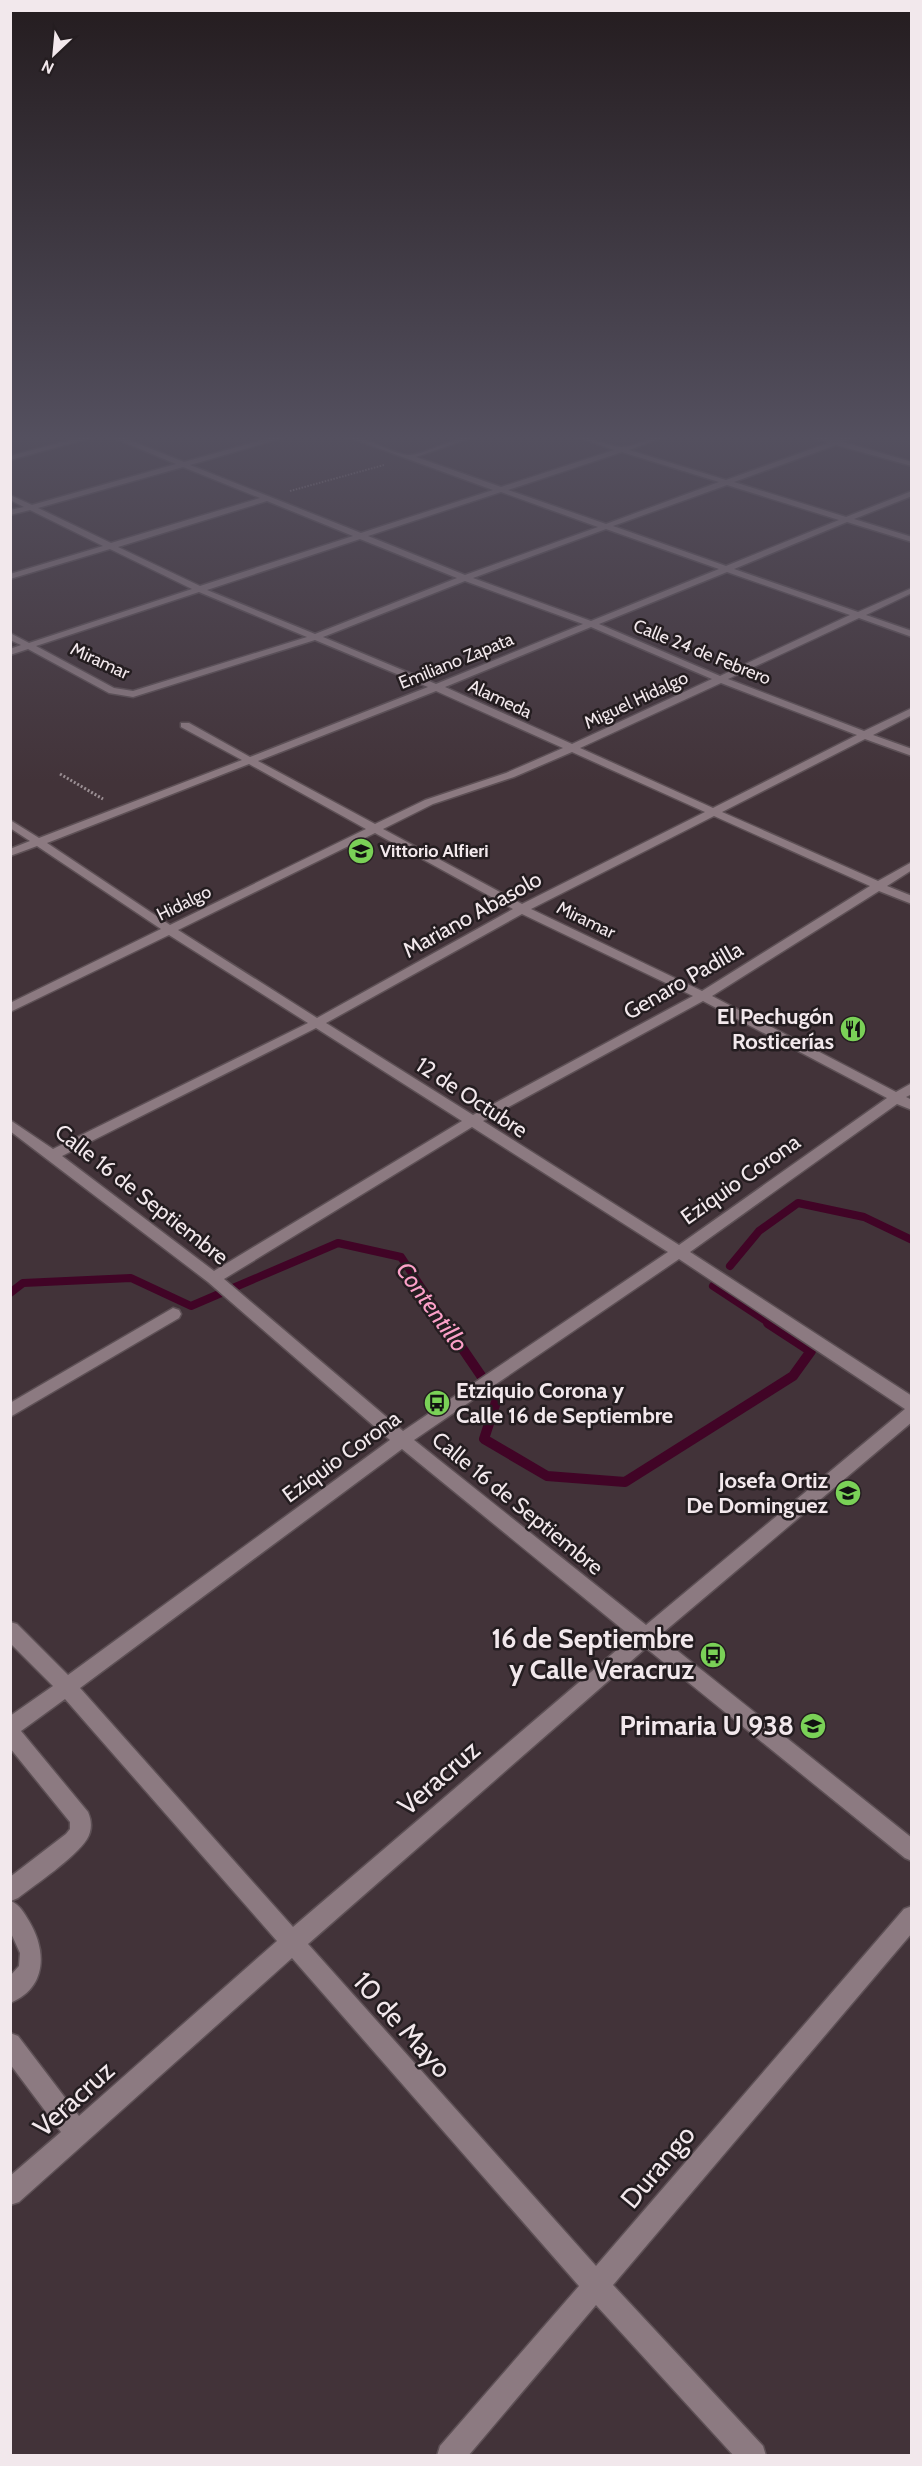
<svg xmlns="http://www.w3.org/2000/svg" width="922" height="2466" font-family="Cabin,sans-serif">
<rect width="100%" height="100%" fill="#423339"/>
<g fill="none" stroke-linecap="round" stroke-linejoin="round">
<g stroke="#410426" stroke-width="8">
<polyline points="730,1266 759,1231 798,1203 864,1217 912,1240"/>
<polyline points="713,1286 771,1324"/>
<polyline points="10,1293 23,1283 131,1278 191,1306 338,1243 401,1257 446,1324"/>
</g>
<polyline stroke="#410426" stroke-width="10" points="445,1323 497,1399 484,1439 547,1476 625,1482 793,1376 811,1351 768,1323"/>
<defs>
<g id="minor">
<polygon points="85,436 98,436 10,460 10,456"/>
<path d="M109 436H119L184 462 276 436H289L190 465 361 533 493 490 345 436C368 436 388 453 408 455 424 456 454 436 476 436L416 457 501 487 614 450 575 436C591 436 605 446 621 447 634 448 651 436 666 436L629 450 726 480 828 443 810 436 835 440 845 436H856L843 442 912 462V466L836 445 734 482 846 517 912 491V496L854 519 912 537V542L847 522 734 569 858 612 912 588V593L866 615 912 631V637L859 618 728 679 864 731 912 708V715L873 735 912 749V756L865 739 722 812 878 881 912 862V870L887 886 912 896V904L879 891 712 996 896 1092 912 1083V1094L906 1097 912 1100V1110L897 1104 690 1252 912 1396V1422L659 1636 912 1838V1861L905 1858 646 1648 308 1944 596 2266 904 1909 912 1906V1933L613 2285 763 2446 766 2456H734L596 2305 468 2456H437L440 2446 579 2286 292 1958 19 2202 10 2205V2176L61 2132 10 2064V2033L18 2036 79 2116 277 1941 65 1699 21 1731 88 1812C92 1821 92 1831 87 1839 75 1858 36 1884 18 1898L11 1901C20 1905 24 1913 29 1921 47 1951 47 1988 10 2003V1976L19 1966 20 1953 10 1931V1877L66 1834 70 1829V1822L10 1748V1716L53 1686 10 1643V1622L17 1624 68 1675 390 1440 208 1282 10 1131V1120L53 1149 308 1023 169 935 10 1012V1003L161 929 37 846 10 856V849L30 841 10 828V820L39 838 242 760 181 727V723H189L250 757 428 687 315 640 133 697 109 693 28 649 10 655V649L21 645 10 640V633L29 643 192 589 110 549 10 579V574L103 546 30 510 10 515V510L24 507 10 500V495L32 505 176 464ZM622 452 719 482 606 524 508 490ZM183 467 260 498 111 543 38 508ZM727 485 839 520 726 566 613 526ZM501 492 598 527 465 575 368 536ZM267 501 353 536 200 586 118 547ZM606 529 719 569 591 621 473 578ZM360 539 457 578 315 634 207 590ZM727 572 850 615 720 676 599 624ZM465 581 583 624 436 684 323 637ZM199 592 307 637 133 691 114 688 36 646ZM591 627 712 679 572 744 445 687ZM721 683 857 735 713 808 580 748ZM436 691 563 748 506 773 425 800 375 824 258 761ZM572 752 705 812 522 904 383 829 433 804 514 777ZM249 764 366 829 170 925 47 843ZM714 816 870 886 702 991 531 909ZM375 833 513 909 317 1018 178 930ZM522 914 693 996 473 1115 326 1023ZM703 1001 887 1098 679 1245 483 1121ZM316 1028 462 1121 214 1271 62 1156ZM472 1127 668 1252 403 1431 224 1279ZM679 1259 905 1409 646 1625 414 1440ZM402 1449 632 1637 293 1927 80 1688Z"/>
<polygon points="173,1308 179,1310 181,1314 179,1318 10,1417 10,1403"/>
</g>
</defs>
<use href="#minor" stroke="#5d5055" stroke-width="3"/>
<polyline stroke="#9a8e93" stroke-width="2" stroke-dasharray="1.5 1.5" stroke-linecap="butt" points="290,491 384,465"/>
<polyline stroke="#9a8e93" stroke-width="3" stroke-dasharray="2 2" stroke-linecap="butt" points="60,774 103,799"/>
<use href="#minor" fill="#8c7a81" fill-rule="evenodd"/>
</g>
<linearGradient id="sky" x2="0" y2="1"><stop stop-color="#241c1f"/><stop offset="0.56" stop-color="#54505f"/><stop offset="1" stop-color="#54505f" stop-opacity="0"/></linearGradient>
<rect width="922" height="782" fill="url(#sky)"/>
<defs>
<symbol id="school-disc" viewBox="-11 -11 22 22"><circle r="9.5" fill="#7ad157" stroke="#241d20"/><path d="M0-5L7-2L0 1L-7-2ZM-4 1L0 2.5L4 1V4Q0 6-4 4Z" fill="#111"/></symbol>
<symbol id="restaurant-disc" viewBox="-11 -11 22 22"><circle r="9.5" fill="#7ad157" stroke="#241d20"/><path d="M-5-6h1v4h1v-4h1v4h1v-4h1v5L-1.5 .5V6h-2V.5L-5-1ZM5-6V6H3V1.5H1.5Q1.5-4 5-6Z" fill="#111"/></symbol>
<symbol id="bus-disc" viewBox="-11 -11 22 22"><circle r="9.5" fill="#7ad157" stroke="#241d20"/><path d="M-5-6H5V4H4V6H2V4H-2V6H-4V4H-5ZM-3.5-4V0h7V-4ZM-3.5 1.2v1.5H-2V1.2ZM2 1.2v1.5H3.5V1.2Z" fill="#111"/></symbol>
</defs>
<g fill-rule="evenodd">
<use href="#school-disc" x="346" y="836" width="30" height="30"/>
<use href="#restaurant-disc" x="838" y="1014" width="30" height="30"/>
<use href="#bus-disc" x="422" y="1388" width="30" height="30"/>
<use href="#school-disc" x="833" y="1478" width="30" height="30"/>
<use href="#bus-disc" x="698" y="1640" width="30" height="30"/>
<use href="#school-disc" x="798" y="1711" width="30" height="30"/>
</g>
<g text-anchor="middle" stroke-width="5" stroke-linejoin="round" paint-order="stroke">
<g font-size="18" fill="#f2e8ec" stroke="#241d20">
<text transform="translate(702 652) rotate(22)" y="6">Calle 24 de Febrero</text>
<text transform="translate(100 661) rotate(25)" y="6">Miramar</text>
<text transform="translate(456 661) rotate(-22)" y="6">Emiliano Zapata</text>
<text transform="translate(500 699) rotate(25)" y="6">Alameda</text>
<text transform="translate(636 700) rotate(-25)" y="6">Miguel Hidalgo</text>
<text transform="translate(184 903) rotate(-26)" y="6">Hidalgo</text>
<text transform="translate(586 920) rotate(26)" y="6">Miramar</text>
</g>
<g font-size="18" font-weight="bold" fill="#f2e8ec" stroke="#241d20" text-anchor="start">
<text x="380" y="857">Vittorio Alfieri</text>
</g>
<g font-size="22" fill="#f2e8ec" stroke="#241d20">
<text transform="translate(472 914) rotate(-29)" y="8">Mariano Abasolo</text>
<text transform="translate(683 980) rotate(-30)" y="8">Genaro Padilla</text>
<text transform="translate(472 1097) rotate(33)" y="8">12 de Octubre</text>
<text transform="translate(740 1179) rotate(-35)" y="8">Eziquio Corona</text>
<text transform="translate(142 1194) rotate(38)" y="8">Calle 16 de Septiembre</text>
<text transform="translate(341 1456) rotate(-36)" y="8">Eziquio Corona</text>
<text transform="translate(518 1503) rotate(39)" y="8">Calle 16 de Septiembre</text>
</g>
<g font-size="22" font-weight="bold" fill="#f2e8ec" stroke="#241d20" text-anchor="end">
<text x="834" y="1024">El Pechugón<tspan x="834" dy="25">Rosticerías</tspan></text>
<text x="456" y="1398" text-anchor="start">Etziquio Corona y<tspan x="456" dy="25">Calle 16 de Septiembre</tspan></text>
<text x="828" y="1488">Josefa Ortiz<tspan x="828" dy="25">De Dominguez</tspan></text>
</g>
<g font-size="24" font-style="italic" fill="#fca0c8" stroke="#241d20">
<text transform="translate(432 1307) rotate(54)" y="8">Contentillo</text>
</g>
<g font-size="27" font-weight="bold" fill="#f2e8ec" stroke="#241d20" text-anchor="end">
<text x="694" y="1648">16 de Septiembre<tspan x="694" dy="31">y Calle Veracruz</tspan></text>
<text x="794" y="1735">Primaria U 938</text>
</g>
<g font-size="27" fill="#f2e8ec" stroke="#241d20">
<text transform="translate(439 1778) rotate(-41)" y="9">Veracruz</text>
<text transform="translate(402 2025) rotate(48)" y="9">10 de Mayo</text>
<text transform="translate(74 2099) rotate(-42)" y="9">Veracruz</text>
<text transform="translate(658 2167) rotate(-50)" y="9">Durango</text>
</g>
</g>
<rect width="922" height="2466" fill="none" stroke="#f2e8ec" stroke-width="24"/>
<g transform="translate(54 54) rotate(206)" stroke="#241d20" stroke-width="4.5" paint-order="stroke">
<path d="M0-4.5L10 22L0 15L-10 22Z" fill="#f2e8ec"/>
<text y="-9" font-size="16" font-weight="bold" text-anchor="middle" fill="#f2e8ec">N</text>
</g>
</svg>
